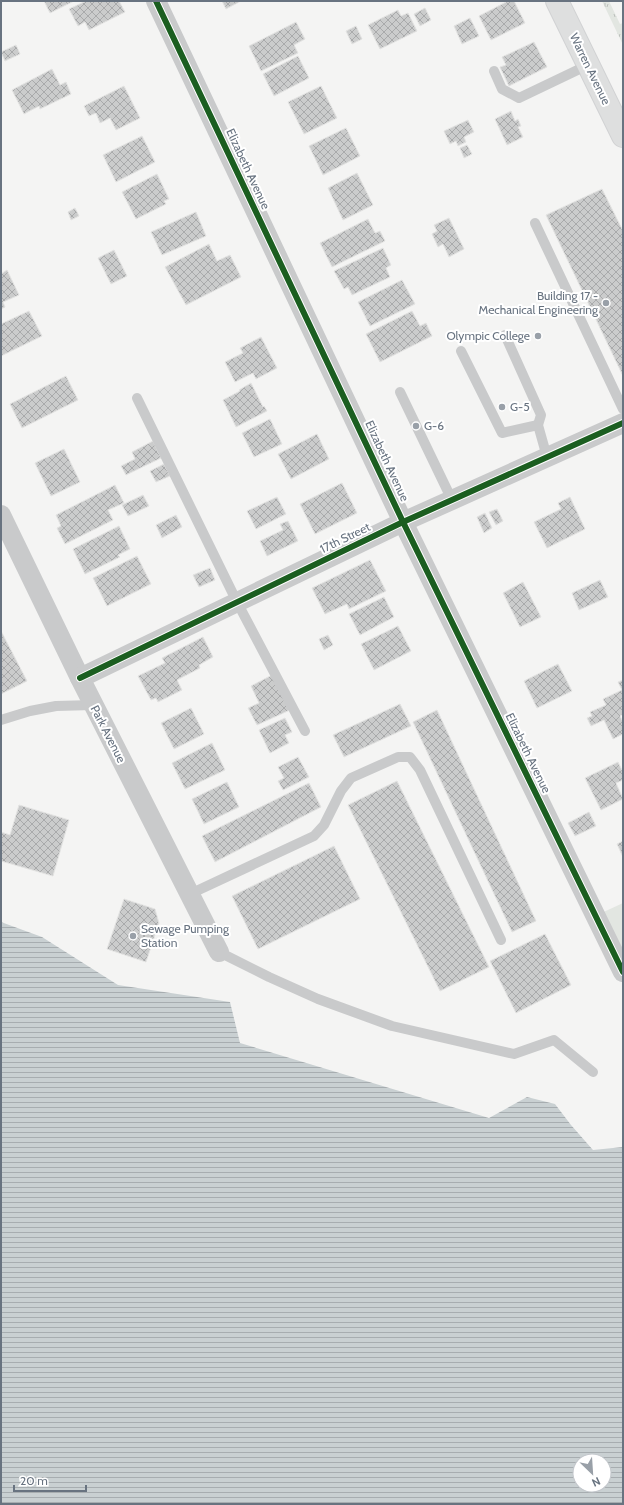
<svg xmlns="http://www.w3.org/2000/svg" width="624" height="1505" font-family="Cabin,sans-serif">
<defs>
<pattern id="grass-tufts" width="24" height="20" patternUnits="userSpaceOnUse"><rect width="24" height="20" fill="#e2e6e1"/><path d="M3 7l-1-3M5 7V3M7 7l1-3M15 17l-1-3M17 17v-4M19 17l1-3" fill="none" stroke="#bbbfbc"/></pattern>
<pattern id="water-rules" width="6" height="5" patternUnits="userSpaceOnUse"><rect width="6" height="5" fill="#c9d0d2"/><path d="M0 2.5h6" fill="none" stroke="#a7adb0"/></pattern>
<pattern id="building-cross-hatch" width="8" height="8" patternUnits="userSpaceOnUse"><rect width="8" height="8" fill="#cbcccc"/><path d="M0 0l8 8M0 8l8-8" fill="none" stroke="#a9aaab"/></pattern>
</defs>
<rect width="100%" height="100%" fill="#f4f4f3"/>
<polygon fill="url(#grass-tufts)" points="602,1 609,1 620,24 623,23 623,45"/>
<polygon fill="#e2e6e1" points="623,903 623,972 595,916"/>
<path fill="url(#water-rules)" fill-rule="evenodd" d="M1 922 42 937 118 985 230 1002 240 1043 489 1118 527 1097 555 1104 571 1125 593 1150 623 1147V1504H1ZM580 1461H604V1485H580Z"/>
<g fill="url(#building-cross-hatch)" stroke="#e4e4e3">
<polygon points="44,1 74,1 50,13"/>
<polygon points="86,1 119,1 125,12 89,30 85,22 78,26 69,9"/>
<polygon points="222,1 241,1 226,9"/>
<polygon points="508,1 514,1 525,23 491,40 479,16"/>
<polygon points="425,8 431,20 420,26 414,14"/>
<polygon points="398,10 401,16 408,13 417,31 380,49 368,25"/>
<polygon points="470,18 479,36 462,44 454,26"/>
<polygon points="296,22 305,39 294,45 298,53 261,71 249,46"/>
<polygon points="356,26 362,39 352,44 346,31"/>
<polygon points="534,42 547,67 509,86 500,67 506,65 502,57"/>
<polygon points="16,45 20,54 5,61 1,52"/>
<polygon points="298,56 309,78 274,96 263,74"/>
<polygon points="52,69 60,85 66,82 71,94 40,109 39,106 24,114 12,90"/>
<polygon points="124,86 140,118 116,130 110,118 100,123 96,113 89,116 84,106"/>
<polygon points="321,86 337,118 304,134 288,102"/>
<polygon points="511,111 515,121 518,119 521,126 518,127 523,137 507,145 495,119"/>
<polygon points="468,120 474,132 464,137 466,142 458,146 456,141 450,144 444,131"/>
<polygon points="346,128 360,156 323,175 309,146"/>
<polygon points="142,136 155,162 116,182 103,155"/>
<polygon points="467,145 472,154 464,158 460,148"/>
<polygon points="357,173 373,205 343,220 328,188"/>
<polygon points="157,174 169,199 164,201 166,204 136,219 122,192"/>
<polygon points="602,189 623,231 623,376 546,215"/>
<polygon points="75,208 79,216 71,220 68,212"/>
<polygon points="196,212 206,236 162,255 151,232"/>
<polygon points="449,218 464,249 449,257 443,244 438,247 432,234 437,231 434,225"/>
<polygon points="368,219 375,233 380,231 385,241 332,267 320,243"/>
<polygon points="209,244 217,261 230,255 241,277 186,305 165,267"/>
<polygon points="383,248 391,265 386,268 390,277 352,295 348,287 344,289 334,271"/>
<polygon points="114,250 127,276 111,284 98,258"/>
<polygon points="7,270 19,295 3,302 5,307 1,309 1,274"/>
<polygon points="402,280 415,304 370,326 358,302"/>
<polygon points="29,311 42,336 1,356 1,324"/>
<polygon points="412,311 420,326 426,323 432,336 380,362 366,334"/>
<polygon points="261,337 277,368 256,379 253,373 235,382 225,362 243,353 240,348"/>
<polygon points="66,376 78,400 22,428 10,404"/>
<polygon points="251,383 263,407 264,406 267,411 236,427 223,400 240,391 239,390"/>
<polygon points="270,419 282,444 254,457 242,433"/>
<polygon points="317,434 329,459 291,479 278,454"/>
<polygon points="153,441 161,458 126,475 121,466 135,459 132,452"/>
<polygon points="64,449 80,482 51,496 35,463"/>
<polygon points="164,464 170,476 156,482 150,471"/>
<polygon points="342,483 357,513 315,534 300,504"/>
<polygon points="115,485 124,503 108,510 113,520 65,544 57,528 61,526 56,515"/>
<polygon points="143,495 149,506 128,516 122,505"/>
<polygon points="277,497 286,514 256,529 247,511"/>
<polygon points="570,497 585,529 547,548 534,522 561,509 558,503"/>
<polygon points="497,509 503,521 496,525 489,512"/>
<polygon points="485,513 492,528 484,533 477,517"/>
<polygon points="176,515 182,527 162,538 156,525"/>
<polygon points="288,521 298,541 267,556 260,541 283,530 280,524"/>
<polygon points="119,526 130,549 118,555 120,557 85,574 73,549"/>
<polygon points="137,556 151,584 107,606 93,578"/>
<polygon points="370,560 386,591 349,609 347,604 325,614 312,588"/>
<polygon points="210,568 215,580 199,587 193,575"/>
<polygon points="600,580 608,597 579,610 572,593"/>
<polygon points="523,582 541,617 520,627 503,593"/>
<polygon points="384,597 394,617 360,635 349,614"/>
<polygon points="398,626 411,651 374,670 361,644"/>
<polygon points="1,631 27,681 1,694"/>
<polygon points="328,635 333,645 324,650 319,639"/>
<polygon points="203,637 213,657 199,665 200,668 177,680 182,690 158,702 156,698 151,700 138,676 165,663 162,658"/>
<polygon points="558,664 572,691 537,708 524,681"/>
<polygon points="272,675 290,710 257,725 248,708 259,703 251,686"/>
<polygon points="623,680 623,714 620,716 623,722 623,734 613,739 604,720 591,726 587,718 592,716 590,712 606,705 603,699 622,690 618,682"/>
<polygon points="400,704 411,726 344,757 333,735"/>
<polygon points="191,708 204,734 174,749 161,723"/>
<polygon points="437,710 536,921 512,932 413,722"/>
<polygon points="285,718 292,732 285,735 289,743 270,753 259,730"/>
<polygon points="212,743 225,770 185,789 172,763"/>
<polygon points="298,757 309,777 283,790 278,781 284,778 278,767"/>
<polygon points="618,762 623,772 623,780 616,783 623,799 601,810 585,778"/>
<polygon points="397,781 489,967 440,991 348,805"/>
<polygon points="227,782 239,807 204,824 192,799"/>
<polygon points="309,783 321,807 215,862 202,836"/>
<polygon points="19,805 69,820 53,876 1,861 1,832 10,835"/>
<polygon points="589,812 596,826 575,836 568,823"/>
<polygon points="623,841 623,857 617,844"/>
<polygon points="334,846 360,899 258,949 232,896"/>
<polygon points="124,899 155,909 159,923 146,962 107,949"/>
<polygon points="545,934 571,985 516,1013 490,961"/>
</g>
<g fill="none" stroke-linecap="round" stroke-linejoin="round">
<defs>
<polyline id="primary" points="557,1 623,136"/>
</defs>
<use href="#primary" stroke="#d1d2d3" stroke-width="24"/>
<g stroke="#c9cacb" stroke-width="10">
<polyline points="494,71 502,89 519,98 588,65"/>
<polyline points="535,223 623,409"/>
<polyline points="505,335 541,415 538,425 547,457"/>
<polyline points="461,351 502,433 538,425"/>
<polyline points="400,392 452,500"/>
<polyline points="137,398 237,602 305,731"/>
<polyline points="1,720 30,711 56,706 93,705"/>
<polyline points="190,894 314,836 324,825 341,791 351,778 398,757 410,757 420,770 501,940"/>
<polyline points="219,952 269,977 318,999 392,1026 514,1054 554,1040 593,1072"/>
</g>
<g stroke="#c9cacb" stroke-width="20">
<polyline points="156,1 403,522 623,972"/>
<polyline points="1,515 80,678 219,952"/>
<polyline points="80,678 403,522 623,423"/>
</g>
<use href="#primary" stroke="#dedfdf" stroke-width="22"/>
<defs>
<g id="cycleway">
<polyline points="156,1 403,522 623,972"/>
<polyline points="80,678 403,522 623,423"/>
</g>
</defs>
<use href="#cycleway" stroke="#fff" stroke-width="8"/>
<use href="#cycleway" stroke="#1b5e20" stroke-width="6"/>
</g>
<g fill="#99a0a8" stroke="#fff" stroke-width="1.5">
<circle cx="606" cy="303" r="4"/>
<circle cx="538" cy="336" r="4"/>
<circle cx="502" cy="407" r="4"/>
<circle cx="416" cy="426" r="4"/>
<circle cx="133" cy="936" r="4"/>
</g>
<g text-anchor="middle" stroke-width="4" stroke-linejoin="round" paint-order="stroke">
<g font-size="12" fill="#687380" stroke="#fff">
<text transform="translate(590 69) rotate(64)" y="4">Warren Avenue</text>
<text transform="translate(248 169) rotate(65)" y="4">Elizabeth Avenue</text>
<text transform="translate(387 461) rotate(65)" y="4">Elizabeth Avenue</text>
<text transform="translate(345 538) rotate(-26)" y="4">17th Street</text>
<text transform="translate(108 734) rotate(63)" y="4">Park Avenue</text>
<text transform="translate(528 753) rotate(64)" y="4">Elizabeth Avenue</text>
</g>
<g font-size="12" fill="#687380" stroke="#fff" text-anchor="start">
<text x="598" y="300" text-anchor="end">Building 17 -<tspan x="598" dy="14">Mechanical Engineering</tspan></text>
<text x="530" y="340" text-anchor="end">Olympic College</text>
<text x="510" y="411">G-5</text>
<text x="424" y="430">G-6</text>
<text x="141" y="933">Sewage Pumping<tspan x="141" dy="14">Station</tspan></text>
</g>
</g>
<rect width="624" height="1505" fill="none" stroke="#687380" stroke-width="4"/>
<g transform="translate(592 1473) rotate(155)"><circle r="19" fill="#ffffff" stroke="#c3c7cc"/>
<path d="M0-3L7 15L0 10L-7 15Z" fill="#99a0a8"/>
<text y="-6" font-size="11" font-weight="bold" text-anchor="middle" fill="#687380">N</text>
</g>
<path d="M14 1485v6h72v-6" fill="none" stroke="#687380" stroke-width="2"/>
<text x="20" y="1485" font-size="12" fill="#687380" stroke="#ffffff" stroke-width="3" paint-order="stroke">20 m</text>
</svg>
